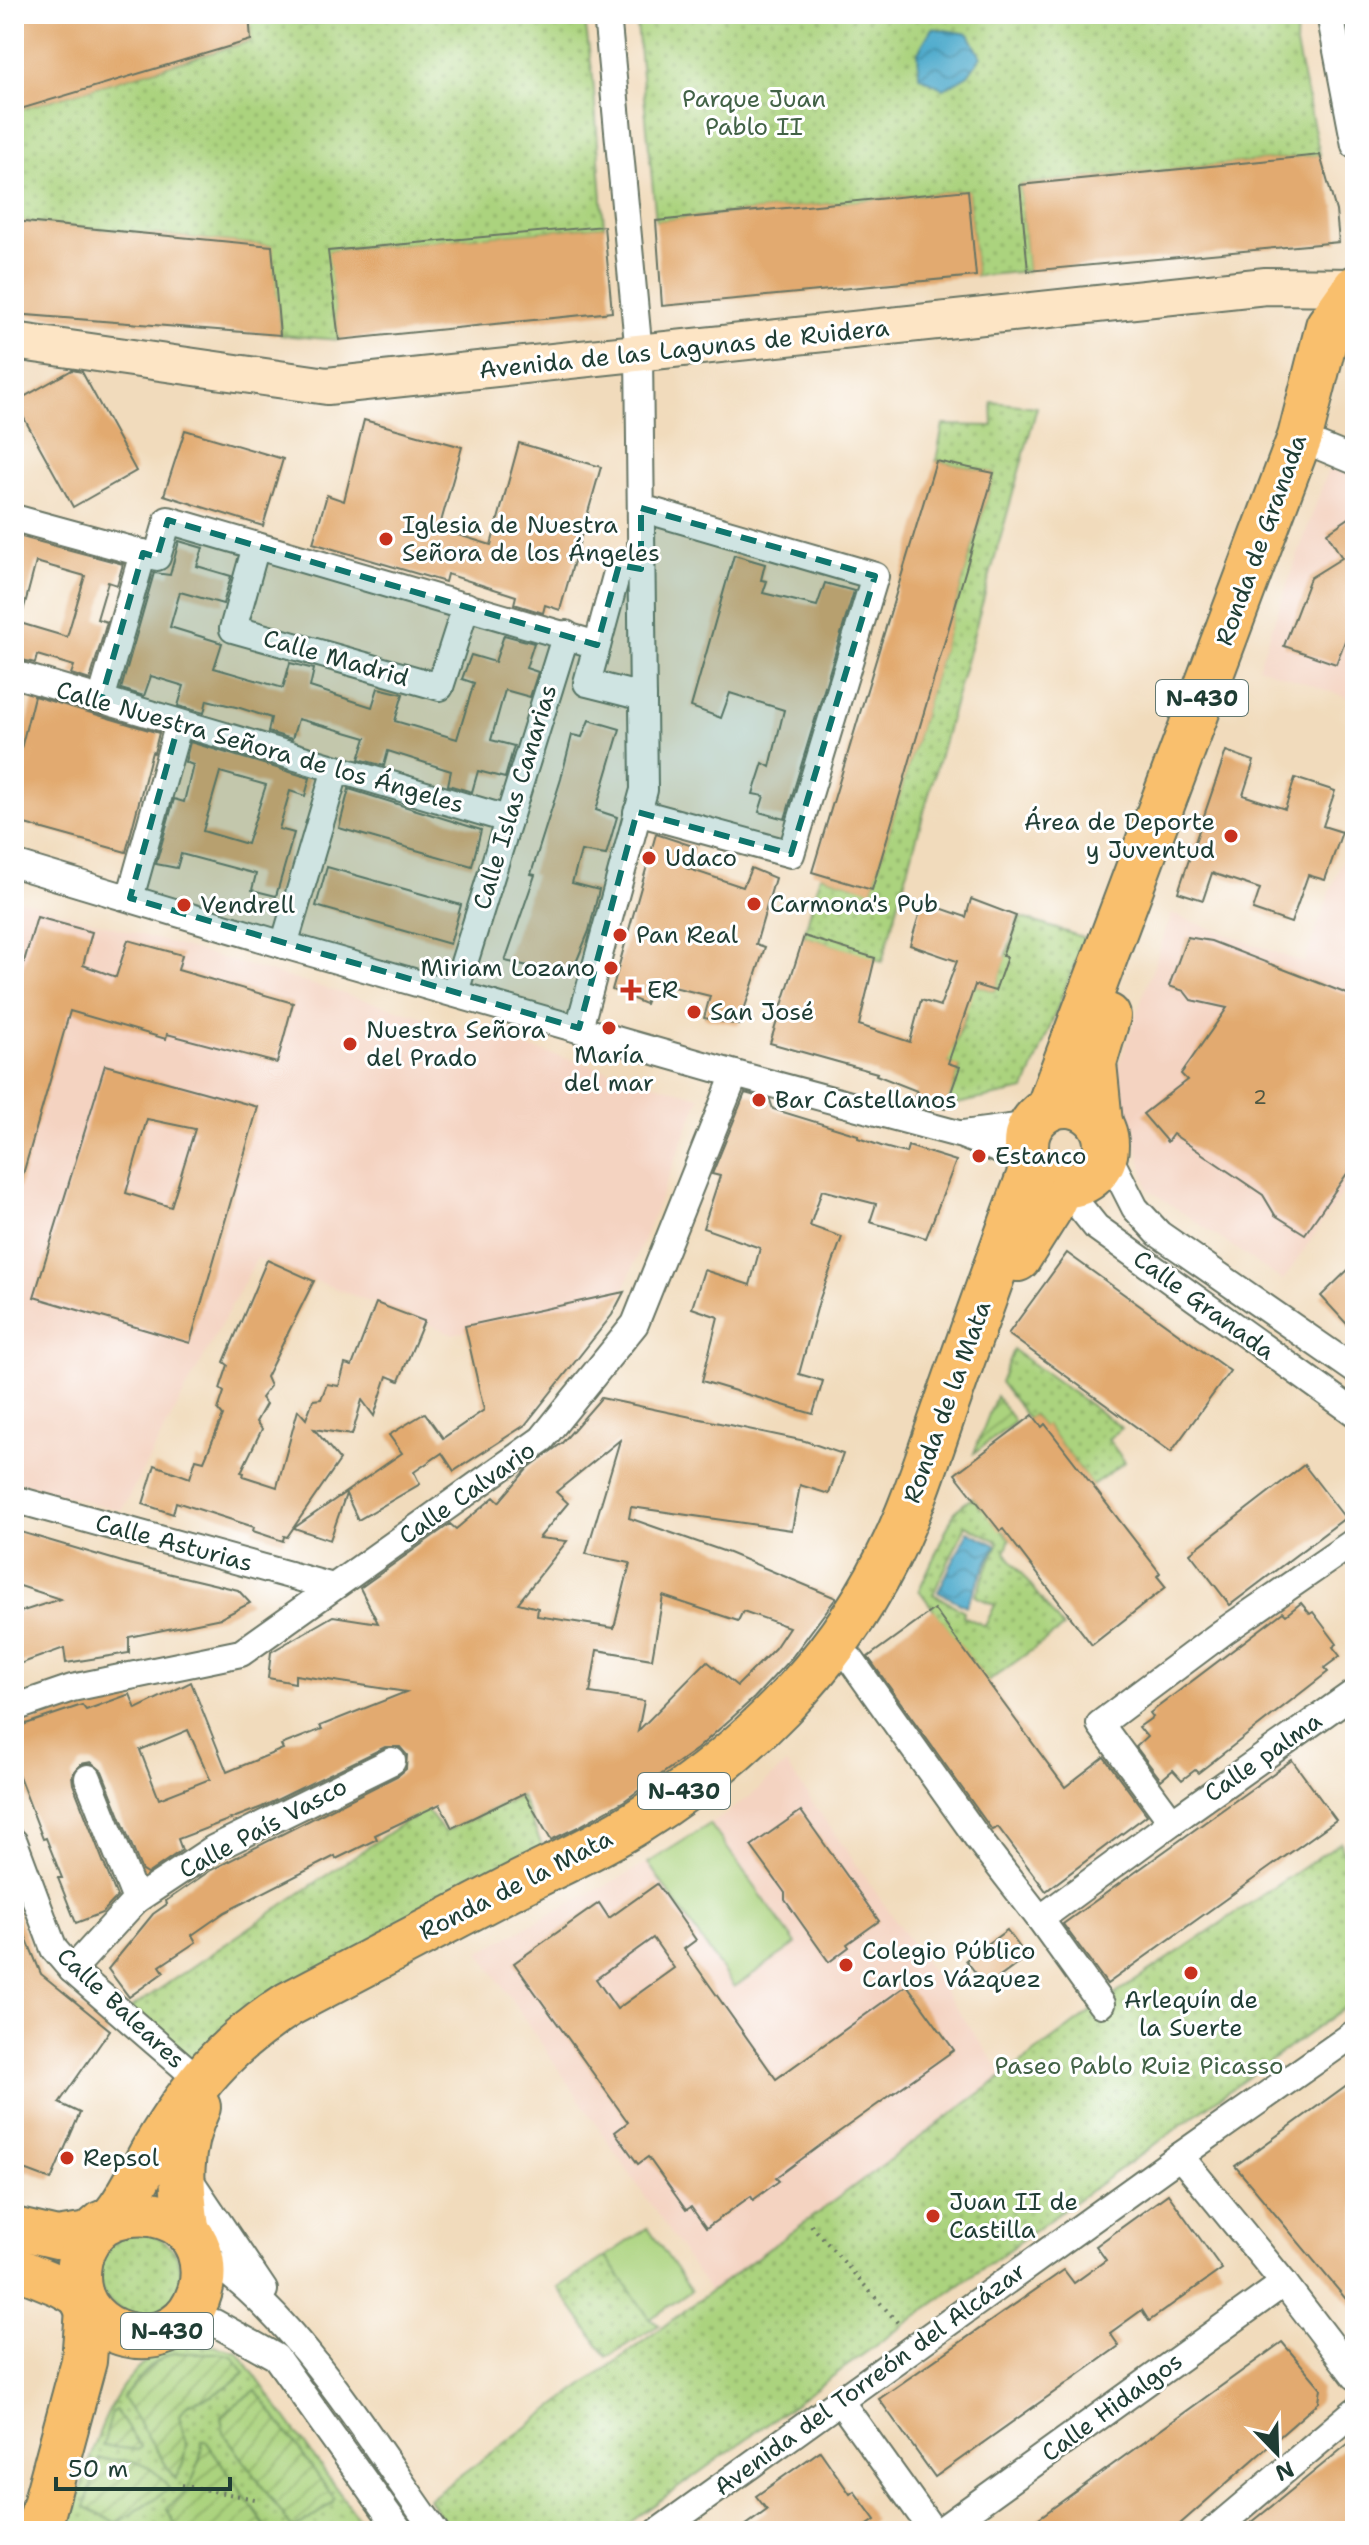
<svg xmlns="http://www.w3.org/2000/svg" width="1369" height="2545" font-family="'Shantell Sans',sans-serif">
<defs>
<pattern id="grass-dots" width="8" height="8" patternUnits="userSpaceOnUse" patternTransform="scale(2)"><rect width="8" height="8" fill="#abd37e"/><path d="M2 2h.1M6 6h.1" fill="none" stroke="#8bac68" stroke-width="1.8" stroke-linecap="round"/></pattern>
<pattern id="garden-furrows" width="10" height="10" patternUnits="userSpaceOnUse" patternTransform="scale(2)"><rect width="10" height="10" fill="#abd37e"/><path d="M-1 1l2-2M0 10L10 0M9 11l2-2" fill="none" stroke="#8bac68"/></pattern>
<pattern id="water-waves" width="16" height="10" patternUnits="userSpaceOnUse" patternTransform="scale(2)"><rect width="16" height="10" fill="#4eaacc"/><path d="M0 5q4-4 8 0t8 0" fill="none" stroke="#408ca6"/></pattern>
</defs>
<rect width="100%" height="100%" fill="#fff"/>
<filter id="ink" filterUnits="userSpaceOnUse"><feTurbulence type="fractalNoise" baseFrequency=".0125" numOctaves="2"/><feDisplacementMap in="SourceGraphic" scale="16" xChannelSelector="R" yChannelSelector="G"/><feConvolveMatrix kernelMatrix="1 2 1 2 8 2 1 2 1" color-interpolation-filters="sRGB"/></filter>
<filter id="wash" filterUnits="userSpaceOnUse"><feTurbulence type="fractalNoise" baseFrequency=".006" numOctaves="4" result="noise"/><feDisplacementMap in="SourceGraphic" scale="32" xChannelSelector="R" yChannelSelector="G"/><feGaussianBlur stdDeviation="1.8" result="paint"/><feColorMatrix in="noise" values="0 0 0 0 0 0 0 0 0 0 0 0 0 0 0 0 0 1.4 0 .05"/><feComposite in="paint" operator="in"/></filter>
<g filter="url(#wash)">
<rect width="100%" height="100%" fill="#f1dbbc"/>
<g fill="#f4d3c1">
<polygon points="1329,467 1355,476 1355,700 1258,667"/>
<polygon points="1355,825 1355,1174 1283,1281 1148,1189 1117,1070 1172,914 1304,963"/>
<polygon points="14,898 700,1097 620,1300 453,1334 257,1258 121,1511 14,1481"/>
<polygon points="786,1764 1004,2076 710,2292 479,1952 648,1863 733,1986 795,1944 710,1824 752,1795"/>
</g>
<g fill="url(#grass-dots)" stroke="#658859" stroke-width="2" fill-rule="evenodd">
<polygon points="249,14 303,14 304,24 403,14 584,14 593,78 604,226 329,251 339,340 280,335 271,246 14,221 14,111 251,41"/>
<polygon points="636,14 1297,14 1296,46 1320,155 1020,185 1028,271 976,276 968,190 656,221"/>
<polygon points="992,402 1037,407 882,962 804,936 820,875 872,889 994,473 936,461 943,425 993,426"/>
<polygon points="1019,917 1085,938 1025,1090 946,1106 960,1068 935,1058 953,1048 967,1013 957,1010 966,982 995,991"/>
<polygon points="1013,1350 1122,1428 1108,1439 1125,1462 1092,1485 1046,1425 1042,1427 1033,1415 1028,1419 1000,1382"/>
<path d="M973 1497 981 1508 985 1506 993 1522 1010 1538 1005 1552 1063 1628 987 1682 919 1590 955 1511ZM966 1525 999 1542 975 1596 995 1605 985 1626 963 1616 964 1611 933 1594Z"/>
<polygon points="521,1796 551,1867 182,2066 123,2014 425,1808 444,1832"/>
<polygon points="1341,1842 1355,1898 1355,2000 618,2531 451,2531 429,2499 1101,2004"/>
<circle cx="140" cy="2274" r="41"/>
<polygon points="606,2256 650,2319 659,2325 607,2357 558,2288"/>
<path d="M214 2346 238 2352 367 2531H69C86 2473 106 2369 171 2348 183 2344 201 2346 214 2346Z"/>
</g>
<g fill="url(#garden-furrows)" stroke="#658859" stroke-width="2">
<polygon points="996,1396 1015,1422 974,1453"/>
<path d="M173 2353H218L232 2356 245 2373C234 2381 223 2390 211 2396 195 2404 192 2395 179 2415L186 2444 183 2464 175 2479 123 2398C138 2378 149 2363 173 2353Z"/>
<polygon points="256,2390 334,2498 332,2503 297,2528 292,2528 224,2433 221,2417 225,2412"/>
<polygon points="115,2410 141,2447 138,2450 103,2446 112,2412"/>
<path d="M202 2441H206L269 2531H180L166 2508C190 2494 201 2468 202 2441Z"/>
<path d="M99 2459C130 2461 151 2459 169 2489L118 2523 85 2508Z"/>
</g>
<g fill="#abd37e" stroke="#658859" stroke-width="2">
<polygon points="710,1824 796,1944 734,1987 648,1863"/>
<polygon points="648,2228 691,2291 650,2319 606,2256"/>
</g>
<g fill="url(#water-waves)" stroke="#367480" stroke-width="2">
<polygon points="932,28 969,34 981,57 968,75 944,89 919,76 918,52"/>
<polygon points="968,1531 996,1545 966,1606 938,1592"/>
</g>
<g id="blocks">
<g fill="#e2aa70" fill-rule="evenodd">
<polygon points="35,14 249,14 251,40 14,111 14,20"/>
<polygon points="1320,155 1336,211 1339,242 1028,271 1020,185"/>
<polygon points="968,190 976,276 662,306 656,221"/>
<polygon points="14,221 272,246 280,335 14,314"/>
<polygon points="604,226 612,312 339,340 328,251"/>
<polygon points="72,370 82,372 136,471 73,507 15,402"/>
<polygon points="364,420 462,447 439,529 491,545 519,443 601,467 560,610 545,605 543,613 514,604 516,596 447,574 445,582 313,543 327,495 344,501"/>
<polygon points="185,430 283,459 263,526 164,495"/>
<polygon points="936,461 994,473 872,890 812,872"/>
<polygon points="1355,514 1355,615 1336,664 1284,646 1310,578 1342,558 1327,533"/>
<path d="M14 535 123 564 117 585 108 582 97 619 107 622 90 680 71 674 74 666 37 655 35 663 14 658ZM36 562 85 576 67 637 20 623Z"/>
<polygon points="179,541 203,548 197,566 231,576 223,604 180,592 170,627 222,643 214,668 283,688 290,663 314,669 310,687 372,707 378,688 403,694 395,721 457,739 474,683 462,679 471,655 495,662 504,635 534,643 526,668 538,672 530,697 505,690 491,740 514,746 505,778 478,771 472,792 448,785 451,771 388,751 384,766 359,759 366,738 335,729 298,719 292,739 268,732 271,718 240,708 207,700 204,713 178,706 184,686 151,676 144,696 121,689 154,573 170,575"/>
<polygon points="734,555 765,564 761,580 767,581 763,593 817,606 825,583 854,591 785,819 759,812 764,796 753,794 763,763 770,767 784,710 730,693 721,718 691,707"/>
<polygon points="34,696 159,733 154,753 152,752 126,852 14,821 14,777"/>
<polygon points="589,720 620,729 596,810 617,817 606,855 581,851 572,883 599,890 589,931 571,975 505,961 535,875 531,874 561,779 572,735 582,737"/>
<path d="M190 742 310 778 305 796 290 791 279 829 294 833 276 896 252 890 256 874 181 854 177 868 156 864 174 799 184 802 193 765 185 762ZM220 772 266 785 247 844 203 831Z"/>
<polygon points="1226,751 1254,761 1243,795 1285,809 1295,778 1335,791 1323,826 1342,832 1325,880 1308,875 1291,923 1253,910 1260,889 1212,873 1203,900 1178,892"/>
<polygon points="349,789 481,830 472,866 339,828"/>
<polygon points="656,834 696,847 686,868 743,887 751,868 775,878 756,944 765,947 739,1025 704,1018 710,996 653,982 645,1004 612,990"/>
<polygon points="327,867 461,905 450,944 316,906"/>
<polygon points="971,899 1016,916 1002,956 1007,957 995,991 975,985 948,1063 960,1067 945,1109 913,1098 917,1091 876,1075 877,1073 770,1043 804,936 875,958 859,1025 910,1042 921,1000 940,1006 957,961 910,945 923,902 966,917"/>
<polygon points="37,917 92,932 83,965 116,977 128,940 182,955 178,970 293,1003 277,1063 167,1034 166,1039 70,1011 19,1188 14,1187 14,996"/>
<polygon points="1187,937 1211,941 1355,997 1355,1162 1305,1234 1275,1215 1263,1195 1173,1134 1167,1142 1143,1114 1187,1080 1181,1074 1227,1008 1191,1000 1184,991 1169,986"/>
<path d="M105 1065 258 1107 190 1343 34 1297ZM147 1119 195 1129 171 1207 126 1193Z"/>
<polygon points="745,1093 770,1100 773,1109 858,1135 858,1138 884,1147 906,1153 908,1146 956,1161 926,1238 870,1222 876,1204 822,1190 810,1226 842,1237 819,1301 799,1374 823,1381 813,1414 702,1381 718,1317 692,1308 704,1270 750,1285 760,1248 703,1228 720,1176 712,1174"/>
<polygon points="1067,1253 1230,1371 1171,1452 1008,1334"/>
<polygon points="267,1260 314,1281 266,1377 270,1386 261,1398 266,1404 256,1422 262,1429 241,1472 244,1473 243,1476 277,1487 298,1410 306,1419 313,1400 321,1399 327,1384 339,1386 345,1364 352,1366 376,1303 424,1321 399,1381 387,1376 374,1416 362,1400 352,1435 314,1429 340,1460 287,1537 284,1536 283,1541 253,1531 254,1527 176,1502 173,1514 143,1504 155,1465 190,1478 196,1459 204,1461 223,1416 218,1410 224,1392 220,1389 228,1365 224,1362"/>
<polygon points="1355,1263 1355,1333 1321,1296"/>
<polygon points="624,1292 612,1315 525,1425 454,1471 442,1453 414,1472 420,1484 358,1520 346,1494 330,1540 294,1528 402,1453 389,1435 425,1413 443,1438 484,1410 465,1326"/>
<path d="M601 1398 805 1441 843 1454 829 1494 800 1485 792 1530 631 1507 629 1518 729 1553 836 1598 792 1657 754 1698 697 1749 624 1801 578 1827 551 1840 524 1793 452 1828 440 1804 375 1835 377 1839 336 1859 335 1856 225 1912 192 1935 196 1942 160 1966 164 1972 129 1997 108 1969 153 1914 167 1904 166 1901 211 1870 399 1775 406 1769 407 1755 400 1747H385L262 1807 178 1839 182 1850 147 1874 142 1871 102 1771 91 1762 81 1764 72 1775 73 1784 117 1897 102 1913 76 1923 58 1878H62L46 1838 43 1839 14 1763V1728L82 1705 86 1710 130 1694 136 1709 191 1682 227 1772 283 1749 281 1745 322 1729 320 1726 406 1692 295 1675V1683L268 1678 271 1652 333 1616 378 1623 360 1588 450 1524 456 1529 494 1497 499 1502 528 1468 562 1443ZM620 1440 586 1554 630 1563 614 1628 537 1616 538 1608 518 1603 567 1541 539 1538 568 1503 556 1492ZM663 1596 738 1621 743 1611 789 1627 775 1648 737 1686 707 1661 638 1731 644 1701 590 1693 597 1650 652 1659ZM188 1730 210 1779 159 1799 140 1750Z"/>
<polygon points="1033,1415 1042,1427 1045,1424 1160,1573 1157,1576 1166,1587 1092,1645 1003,1529 1000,1531 955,1474"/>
<polygon points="1304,1465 1345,1518 1230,1605 1190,1553"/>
<polygon points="14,1530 129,1564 238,1590 250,1603 221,1618 129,1637 129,1653 66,1663 64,1648 14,1666 14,1614 60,1599 14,1584"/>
<polygon points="1301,1603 1310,1614 1313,1612 1337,1644 1333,1647 1340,1656 1324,1668 1328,1672 1198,1773 1195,1770 1182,1780 1173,1770 1161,1780 1136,1747 1147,1737 1139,1727 1153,1717 1150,1713 1283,1612 1286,1615"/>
<polygon points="934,1609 1065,1787 1104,1757 1147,1815 1046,1891 998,1827 992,1830 868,1657"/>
<polygon points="1292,1760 1336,1820 1107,1984 1063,1924"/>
<polygon points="801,1811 879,1921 847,1944 849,1947 829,1962 785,1900 785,1893 751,1846"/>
<path d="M657 1884 696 1940 684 1949 776 2079 907 1985 954 2050 822 2144 776 2178 779 2181 753 2200 751 2196 706 2228 691 2207 686 2210 648 2157 638 2164 615 2132 628 2122 514 1963 599 1903 609 1918ZM653 1938 674 1968 617 2009 596 1979Z"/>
<polygon points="14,1908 41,1974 110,2030 59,2103 80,2113 51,2180 14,2166 14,2091 20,2076 14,2073"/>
<polygon points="1007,1930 1027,1957 986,1987 966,1960"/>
<polygon points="1355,2079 1355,2310 1235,2166"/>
<polygon points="1168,2194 1222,2269 1149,2321 1142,2310 1110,2333 1119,2346 935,2477 879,2399 1064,2270 1074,2283 1106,2260 1096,2246"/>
<polygon points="1282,2342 1321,2388 1319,2402 1172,2531 1021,2531"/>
<polygon points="1355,2438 1355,2531 1241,2531 1277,2502"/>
<polygon points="820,2451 850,2494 854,2491 875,2520 859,2531 738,2531 767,2510 756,2496"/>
</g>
</g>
</g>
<g filter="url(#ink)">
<use href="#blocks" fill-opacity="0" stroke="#687464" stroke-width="2"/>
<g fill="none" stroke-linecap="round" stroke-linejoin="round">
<defs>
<g id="street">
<polyline points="1330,14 1355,145"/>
<polyline points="1314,444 1355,461"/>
<polyline points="14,518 157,557 168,520 597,645"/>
<polyline points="256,546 233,629 440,687 466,606"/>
<polyline points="641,569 619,565 587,683 643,697"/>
<polyline points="14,674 507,819"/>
<polyline points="101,700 143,553"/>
<polyline points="637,812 791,854 875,576 641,508"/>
<polyline points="14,864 284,945 735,1074 962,1135 1029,1162"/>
<polyline points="130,898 179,723"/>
<polyline points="284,945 336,769"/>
<polyline points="455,992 566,634"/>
<polyline points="579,1028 644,790 639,354 607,14"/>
<polyline points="963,1134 1031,1125"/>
<polyline points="1106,1151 1135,1208 1159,1234 1355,1370"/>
<polyline points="1063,1186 1096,1227 1355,1413"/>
<polyline points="14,1499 333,1587"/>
<polyline points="851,1660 979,1840 1040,1919 1101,2004"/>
<polyline points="14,1708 72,1688 241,1653 542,1439 635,1324 735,1074"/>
<polyline points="88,1778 136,1900"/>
<polyline points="1172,1822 1355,1692"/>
<polyline points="14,1842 54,1949 72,1970 199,2080"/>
<polyline points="1040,1919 1172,1822 1100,1724 1223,1632 1355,1541"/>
<polyline points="72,1970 136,1900 213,1849 392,1761"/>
<polyline points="1180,2156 1284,2283 1355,2376"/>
<polyline points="188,2177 264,2290"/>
<path d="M199 2252C295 2312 369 2439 435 2531"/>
<polyline points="180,2323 194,2319 215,2323 276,2357 400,2531"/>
<polyline points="840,2401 933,2531"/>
<polyline points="659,2531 1180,2156 1355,2033"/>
<polyline points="940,2531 1284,2283"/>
<polyline points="1213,2531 1355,2411"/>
</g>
<polyline id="secondary" points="14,341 327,386 1266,286 1355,287"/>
<g id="primary">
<polyline points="14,2228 57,2238 94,2232"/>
<polyline points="14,2267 60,2286 82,2298"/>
</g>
<g id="highway">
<circle cx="1066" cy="1145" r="40"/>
<polyline points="1048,1109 1300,437 1328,326 1355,288"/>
<polyline points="1100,1123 1094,1063 1108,1016"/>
<polyline points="1018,1259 1049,1210 1060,1186"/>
<path d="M113 2218C146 2208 186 2214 199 2251 205 2269 203 2288 195 2304 168 2360 77 2338 78 2276 78 2255 86 2236 103 2223 105 2222 112 2219 113 2217 126 2204 144 2166 154 2149 193 2084 224 2046 289 2004 362 1965 435 1927 508 1889 551 1867 596 1848 637 1822 741 1757 832 1669 887 1559 912 1510 928 1457 946 1406 974 1327 1002 1247 1032 1168"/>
<path d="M188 2233C181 2188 177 2150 198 2107"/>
<polyline points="38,2531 84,2361 88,2310"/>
</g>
</defs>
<use href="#street" stroke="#687464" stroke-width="30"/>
<use href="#secondary" stroke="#687464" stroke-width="40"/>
<use href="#primary" stroke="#687464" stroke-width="44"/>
<use href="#highway" stroke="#687464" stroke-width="48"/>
<g stroke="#687464" stroke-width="4" stroke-dasharray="2 6" stroke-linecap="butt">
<polyline points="811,2225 898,2323"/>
<polyline points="182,2485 260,2500"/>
</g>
<use href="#street" stroke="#fff" stroke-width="26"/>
<use href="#secondary" stroke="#fde5c5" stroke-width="36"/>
<use href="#primary" stroke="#f9bf6d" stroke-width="40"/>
<use href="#highway" stroke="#f9bf6d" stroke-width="44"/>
</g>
</g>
<path fill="#0f766e" fill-opacity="0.2" stroke="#0f766e" stroke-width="6" stroke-dasharray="16 10" stroke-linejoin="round" d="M641 508 875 576 791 854 637 812 579 1028 130 898 179 723 101 700 143 553 157 557 168 520 597 645 619 565 641 569Z"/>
<g fill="#c8321e" stroke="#fff" stroke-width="3">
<circle cx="386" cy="539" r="8"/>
<circle cx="1231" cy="836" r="8"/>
<circle cx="649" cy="858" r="8"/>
<circle cx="754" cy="904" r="8"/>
<circle cx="184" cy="905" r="8"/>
<circle cx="620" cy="935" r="8"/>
<circle cx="611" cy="968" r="8"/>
<path d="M627 978h8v8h8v8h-8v8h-8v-8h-8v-8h8z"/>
<circle cx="694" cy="1012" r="8"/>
<circle cx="609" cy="1028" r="8"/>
<circle cx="350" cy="1044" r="8"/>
<circle cx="759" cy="1100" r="8"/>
<circle cx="979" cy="1156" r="8"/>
<circle cx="846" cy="1965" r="8"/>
<circle cx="1191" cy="1973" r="8"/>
<circle cx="67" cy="2158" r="8"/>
<circle cx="933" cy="2216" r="8"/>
</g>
<g text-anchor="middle" stroke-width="6" stroke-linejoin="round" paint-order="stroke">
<g font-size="20" fill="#505843">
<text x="1260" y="1104">2</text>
</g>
<g fill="#fff" stroke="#627771" stroke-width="2">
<rect x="1156" y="680" width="92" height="36" rx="6"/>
<rect x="638" y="1773" width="92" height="36" rx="6"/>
<rect x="121" y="2313" width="92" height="36" rx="6"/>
</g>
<g font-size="22" font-weight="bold" fill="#1f3d34">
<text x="1202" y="706">N-430</text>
<text x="684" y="1799">N-430</text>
<text x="167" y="2339">N-430</text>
</g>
<g font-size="24" fill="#426246" stroke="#fff">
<text x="754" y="107">Parque Juan<tspan x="754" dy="28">Pablo II</tspan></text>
<text x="1139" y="2074">Paseo Pablo Ruiz Picasso</text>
</g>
<g font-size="24" fill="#1f3d34" stroke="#fff">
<text transform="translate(684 349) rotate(-6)" y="8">Avenida de las Lagunas de Ruidera</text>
<text transform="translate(1261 540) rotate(-70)" y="8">Ronda de Granada</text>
<text transform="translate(336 658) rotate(16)" y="8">Calle Madrid</text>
<text transform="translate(260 747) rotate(16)" y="8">Calle Nuestra Señora de los Ángeles</text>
<text transform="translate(515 797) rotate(-73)" y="8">Calle Islas Canarias</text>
<text transform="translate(1204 1305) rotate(36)" y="8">Calle Granada</text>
<text transform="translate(947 1402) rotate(-70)" y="8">Ronda de la Mata</text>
<text transform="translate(467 1493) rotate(-35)" y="8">Calle Calvario</text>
<text transform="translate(174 1543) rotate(15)" y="8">Calle Asturias</text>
<text transform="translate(1263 1757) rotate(-35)" y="8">Calle palma</text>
<text transform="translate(263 1828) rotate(-28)" y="8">Calle País Vasco</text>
<text transform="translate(516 1885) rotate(-27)" y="8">Ronda de la Mata</text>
<text transform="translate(121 2008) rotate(43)" y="8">Calle Baleares</text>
<text transform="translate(870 2379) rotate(-36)" y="8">Avenida del Torreón del Alcázar</text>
<text transform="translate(1112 2407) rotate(-36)" y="8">Calle Hidalgos</text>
</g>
<g font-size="24" fill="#1f3d34" stroke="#fff" text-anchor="start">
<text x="402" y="533">Iglesia de Nuestra<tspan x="402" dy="28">Señora de los Ángeles</tspan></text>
<text x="1215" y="830" text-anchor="end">Área de Deporte<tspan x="1215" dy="28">y Juventud</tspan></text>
<text x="665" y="866">Udaco</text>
<text x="770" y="912">Carmona's Pub</text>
<text x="200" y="913">Vendrell</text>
<text x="636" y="943">Pan Real</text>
<text x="595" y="976" text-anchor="end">Miriam Lozano</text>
<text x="647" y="998">ER</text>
<text x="710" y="1020">San José</text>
<text x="366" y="1038">Nuestra Señora<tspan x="366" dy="28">del Prado</tspan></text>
<text x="609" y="1063" text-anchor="middle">María<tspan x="609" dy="28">del mar</tspan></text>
<text x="775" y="1108">Bar Castellanos</text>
<text x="995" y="1164">Estanco</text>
<text x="862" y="1959">Colegio Público<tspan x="862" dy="28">Carlos Vázquez</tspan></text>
<text x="1191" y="2008" text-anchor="middle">Arlequín de<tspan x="1191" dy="28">la Suerte</tspan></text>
<text x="83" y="2166">Repsol</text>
<text x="949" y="2210">Juan II de<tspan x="949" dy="28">Castilla</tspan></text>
</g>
</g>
<rect width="1369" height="2545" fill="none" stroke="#fff" stroke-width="48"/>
<g transform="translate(1277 2453) rotate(157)" stroke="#ffffff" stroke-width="6" paint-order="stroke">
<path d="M0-6L14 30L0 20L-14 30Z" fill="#1f3d34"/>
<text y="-12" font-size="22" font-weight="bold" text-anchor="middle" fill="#1f3d34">N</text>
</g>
<path d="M56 2477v12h174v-12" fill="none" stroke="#1f3d34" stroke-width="4"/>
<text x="68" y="2477" font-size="24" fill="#1f3d34" stroke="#ffffff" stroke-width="6" paint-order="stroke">50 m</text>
</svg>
